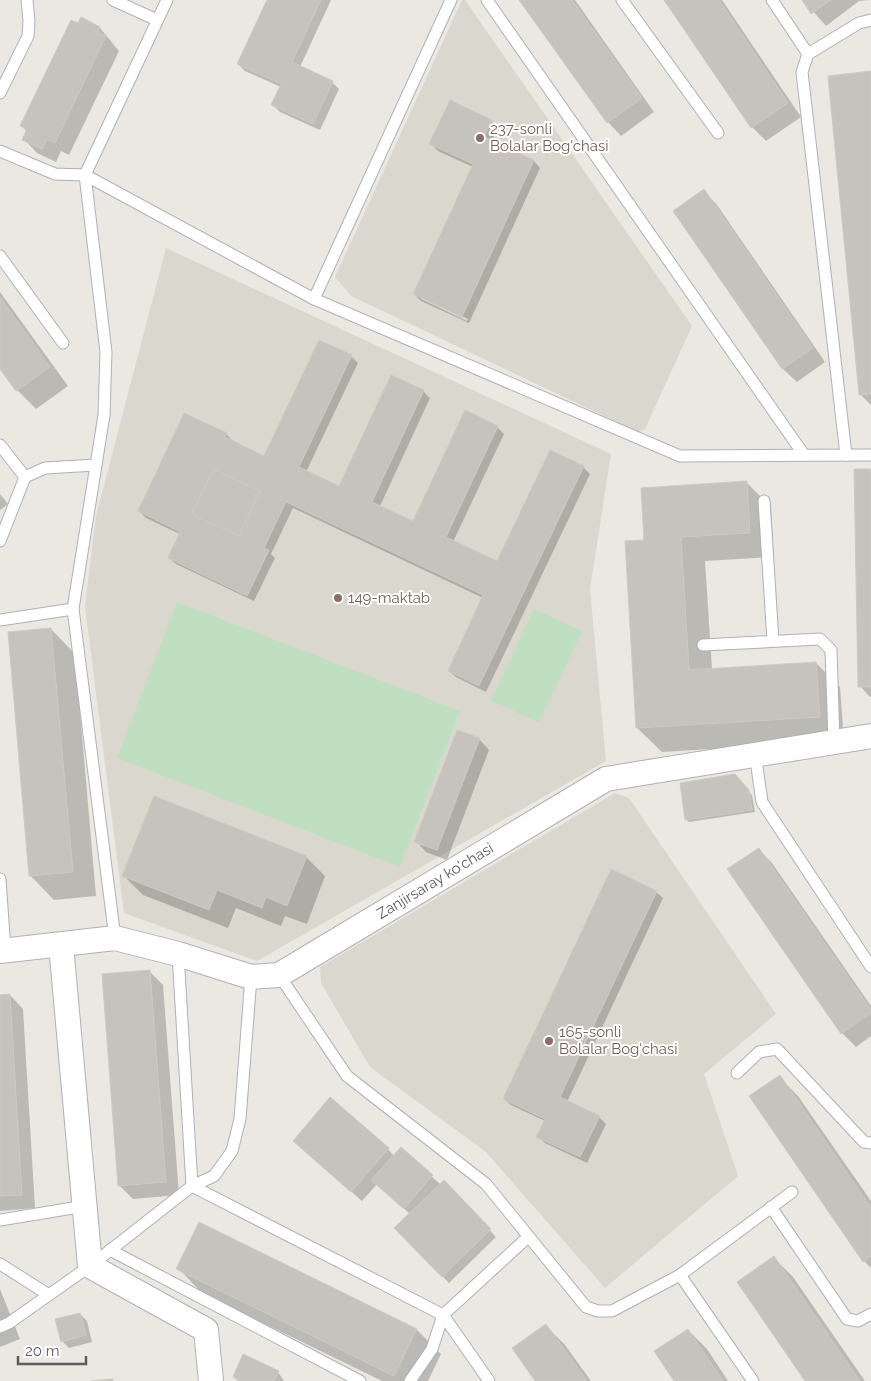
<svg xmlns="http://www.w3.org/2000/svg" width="871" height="1381" font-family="Raleway,sans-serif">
<rect width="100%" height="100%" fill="#eae8e1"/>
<g fill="#dad7cf">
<polygon points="462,0 465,0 692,326 645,429 638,432 351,296 335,277"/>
<polygon points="166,248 611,454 590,589 606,761 257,961 124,913 85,606 96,516"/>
<polygon points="615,793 629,798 776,1014 704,1074 738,1176 605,1288 486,1152 370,1067 321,983 320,967"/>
</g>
<g fill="#c0dfc0">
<polygon points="177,602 460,711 400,867 117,758"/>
<polygon points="534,609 582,631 539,723 491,700"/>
</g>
<g fill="#0003" fill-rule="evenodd">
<polygon points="268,0 331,0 300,67 332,82 339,89 320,130 280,112 273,105 281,87 245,71 238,64"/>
<polygon points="521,0 575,0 654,112 621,136 608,122"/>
<polygon points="666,0 722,0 801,117 766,141 752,127"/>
<polygon points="803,0 870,0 859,1 826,26"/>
<polygon points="79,25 100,28 119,51 69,155 61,151 56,162 37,153 24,139 27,132 22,126"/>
<polygon points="871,73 871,405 860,394"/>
<path d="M491 121 498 128 491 142 534 161 540 168 469 323 421 301 414 294 473 167 438 151 431 144ZM421 297 468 319 467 321 421 299Z"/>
<polygon points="704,191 717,205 825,362 797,382 783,369 675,211"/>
<polygon points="0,292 68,386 36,409 17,390 0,367"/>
<polygon points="351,356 358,363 306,472 339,488 423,391 430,398 380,506 413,523 497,427 504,434 453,542 498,563 583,467 590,474 486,692 456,677 449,671 483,598 293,508 271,554 275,558 254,601 176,564 169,558 180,534 146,518 139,511 185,415 226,434 233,441 264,457"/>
<polygon points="871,470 871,697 870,697 860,686"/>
<polygon points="746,482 771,507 774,557 705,561 712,669 816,663 840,687 844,741 662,752 637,728 645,541"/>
<polygon points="0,494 8,504 0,510"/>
<polygon points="51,629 75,654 96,896 54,900 30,875"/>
<polygon points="479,739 489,750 447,860 426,852 416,841"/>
<polygon points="738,779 752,795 755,812 689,822 686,819"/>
<polygon points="758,849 772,863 871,1006 871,1036 856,1047 842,1033"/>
<polygon points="306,857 325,876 307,924 285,916 281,926 236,908 228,928 143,895 124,876"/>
<polygon points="656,892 663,898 567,1102 599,1117 606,1124 587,1163 545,1143 538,1137 545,1121 511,1105 504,1099"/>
<polygon points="149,971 163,985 179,1195 133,1199 119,1185"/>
<polygon points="10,995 23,1009 35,1208 0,1211 0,996"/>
<polygon points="779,1077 798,1096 871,1201 871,1268 864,1261"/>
<polygon points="388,1149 394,1156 401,1149 441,1185 444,1182 496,1237 449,1283 396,1228 410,1214 377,1184 362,1201 305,1151"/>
<polygon points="200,1223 417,1330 441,1354 428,1381 382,1381 202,1293 178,1268"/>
<polygon points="774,1258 793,1277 865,1381 807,1381"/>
<polygon points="0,1289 20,1339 0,1347"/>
<polygon points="80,1314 87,1321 92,1342 69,1348 62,1341"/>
<polygon points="546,1326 565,1345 591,1381 537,1381"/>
<polygon points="688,1330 707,1349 728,1381 676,1381"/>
<polygon points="278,1372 284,1381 238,1381 234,1377"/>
</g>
<g fill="#c6c3be" stroke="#cecac0" fill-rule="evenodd">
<polygon points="267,0 321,0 292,62 333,81 313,124 271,105 281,84 237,64"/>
<polygon points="519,0 572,0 642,98 607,123"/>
<polygon points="664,0 719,0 788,103 751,128"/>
<polygon points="802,0 831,0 811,14"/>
<polygon points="81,17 100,27 98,32 106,36 55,143 47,139 42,149 22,140 27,129 20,126 71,20 78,23"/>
<polygon points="871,71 871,394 859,395 828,76"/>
<polygon points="450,100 492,120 484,137 534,160 462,317 413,294 473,164 429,144"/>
<polygon points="704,189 813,348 782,369 673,211"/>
<polygon points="0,297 50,367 16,391 0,369"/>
<path d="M319 340 352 355 299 467 339 486 391 375 424 390 372 502 413 521 465 410 498 426 446 537 497 561 550 450 584 466 479 686 448 671 483 595 286 502 264 548 269 550 247 596 168 558 180 532 138 511 184 413 227 433 225 437 264 456ZM214 469 260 491 239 536 192 514Z"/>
<polygon points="214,469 260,491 239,536 192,514"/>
<polygon points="854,469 871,469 871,687 858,687"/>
<polygon points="747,481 750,533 681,537 689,670 816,662 820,717 636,728 625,541 644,540 641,488"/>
<polygon points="51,628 73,872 29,876 8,632"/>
<polygon points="457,730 480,738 437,850 414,842"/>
<polygon points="735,774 749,790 752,810 685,820 680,783"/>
<polygon points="154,796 307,856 287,906 266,897 262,908 217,890 209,910 122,876"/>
<polygon points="759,848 871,1010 871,1013 841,1034 727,869"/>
<polygon points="611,869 657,891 560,1097 600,1116 580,1157 536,1137 545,1119 503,1099"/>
<polygon points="150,970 166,1182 118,1186 102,974"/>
<polygon points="10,994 22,1195 0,1196 0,995"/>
<polygon points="780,1075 871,1208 871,1256 863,1262 749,1096"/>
<polygon points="330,1097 389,1148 351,1192 293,1141"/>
<polygon points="401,1147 433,1175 404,1209 371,1180"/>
<polygon points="444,1180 491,1229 442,1277 394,1228"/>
<polygon points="199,1222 417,1329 394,1376 176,1269"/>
<polygon points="774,1256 860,1381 805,1381 737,1282"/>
<polygon points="80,1313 86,1335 61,1342 55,1319"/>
<polygon points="546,1324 587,1381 535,1381 512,1348"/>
<polygon points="688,1329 723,1381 674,1381 654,1351"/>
<polygon points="243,1354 279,1371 274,1381 240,1381 233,1377"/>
<polygon points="113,1379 113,1381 91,1381"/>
</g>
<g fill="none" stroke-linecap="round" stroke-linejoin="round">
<defs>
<g id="lane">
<polyline points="113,0 157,20"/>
<polyline points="167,0 85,175 314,299 680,456 871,455"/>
<polyline points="487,0 804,455"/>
<polyline points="622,0 718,133"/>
<polyline points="772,0 808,54"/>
<polyline points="0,93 28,36 29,21 27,0"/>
<polyline points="0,151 55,174 85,175 106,352 104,415 73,609 115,938"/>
<polyline points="0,256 63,343"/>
<polyline points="314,299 451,0"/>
<polyline points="0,445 25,477"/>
<polyline points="846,455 802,72 808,54 859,23 871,20"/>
<polyline points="764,501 773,641"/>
<polyline points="0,541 25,477 45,468 96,465"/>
<polyline points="0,620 73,609"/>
<polyline points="703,645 820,639 831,650 834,741"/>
<polyline points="755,753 762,802 871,967"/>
<polyline points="0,879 5,951"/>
<polyline points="178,954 192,1186"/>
<polyline points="279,975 347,1076 486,1184 586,1307 598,1311 612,1311 680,1275 792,1192"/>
<polyline points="737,1073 759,1052 777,1049 864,1142 871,1143"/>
<polyline points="192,1186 443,1315 528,1237"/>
<polyline points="771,1207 847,1319 858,1321 871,1314"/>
<polyline points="0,1220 85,1206"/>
<polyline points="110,1250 360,1381"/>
<polyline points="0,1264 49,1295"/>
<polyline points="680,1275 753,1381"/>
<polyline points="443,1315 489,1381"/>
<polyline points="0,1327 9,1323 90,1266 192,1186 214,1176 232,1151 240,1119 251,977"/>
<polyline points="410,1381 432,1349 443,1315"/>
</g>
<g id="street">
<polyline points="61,945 90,1266 206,1330 211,1381"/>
<polyline points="0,951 115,938 178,954 251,977 279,975 606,779 871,736"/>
</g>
</defs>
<use href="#lane" stroke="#aeb1b5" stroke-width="13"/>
<use href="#street" stroke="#aeb1b5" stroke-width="26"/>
<use href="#lane" stroke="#fff" stroke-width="11"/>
<use href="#street" stroke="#fff" stroke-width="24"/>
</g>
<g fill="#8d6e63" stroke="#fff" stroke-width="2">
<circle cx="480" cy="138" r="5"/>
<circle cx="338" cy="598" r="5"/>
<circle cx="549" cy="1041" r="5"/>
</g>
<g text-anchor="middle" stroke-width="4" stroke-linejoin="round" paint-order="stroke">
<g font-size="15" fill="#785e54" stroke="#fff" text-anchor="start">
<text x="490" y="134">237-sonli<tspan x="490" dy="17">Bolalar Bog'chasi</tspan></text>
<text x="348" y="603">149-maktab</text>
<text x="559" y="1037">165-sonli<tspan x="559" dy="17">Bolalar Bog'chasi</tspan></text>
</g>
<g font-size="15" fill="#595c60" stroke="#fff">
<text transform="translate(435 881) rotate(-31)" y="5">Zanjirsaray ko'chasi</text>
</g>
</g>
<path d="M18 1356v8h68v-8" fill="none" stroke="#595c60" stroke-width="2.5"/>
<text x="25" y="1356" font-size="15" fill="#595c60" stroke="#ffffff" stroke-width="4" paint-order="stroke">20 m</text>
</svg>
